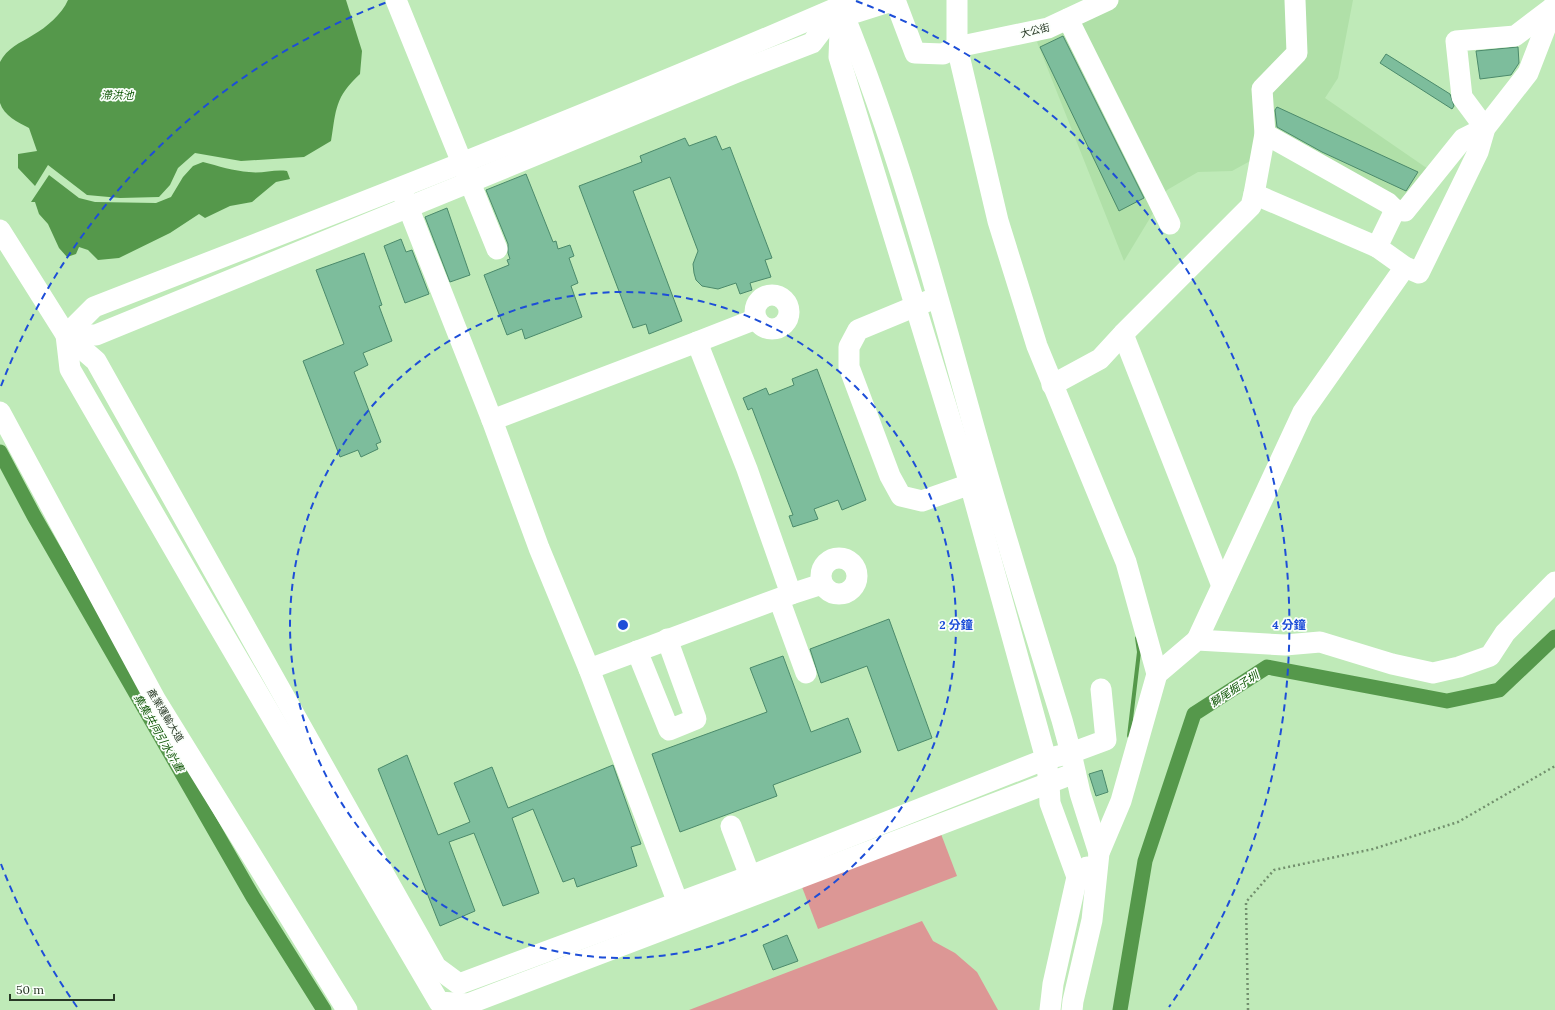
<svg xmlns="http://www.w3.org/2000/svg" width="1555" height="1010" font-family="Lora,'Noto Sans TC',serif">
<rect width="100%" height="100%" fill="#bfeab8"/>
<polygon fill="#b0e0a8" points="1101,0 1353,0 1338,78 1325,98 1431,171 1401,204 1260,129 1252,160 1232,171 1198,172 1167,190 1124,261 1037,42"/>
<g fill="#dc9795">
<polygon points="941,834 957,876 818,929 802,887"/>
<polygon points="922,921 933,941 955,953 977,972 998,1010 689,1010"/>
</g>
<g fill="#55984b">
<path d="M68 0H346L362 51 360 74C335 97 336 109 331 141L304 157 241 161 195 153 178 168 170 185 159 197 120 198 87 195 48 165 35 186 18 168V154L37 151 29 128C18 122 4 116 0 103V62C7 48 20 43 33 35 47 27 62 14 68 0Z"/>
<path d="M203 162C218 166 234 171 249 172 262 174 274 169 287 171L290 179 276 182 252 202 230 206 205 218 199 214 170 233 119 258 98 260 88 250 79 247 76 254 67 257 59 248 48 224 39 214 35 202H31L49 175 79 198 95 202 156 203 171 197 183 177 193 166Z"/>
</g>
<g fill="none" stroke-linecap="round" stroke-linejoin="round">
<polyline stroke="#55984b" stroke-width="4" points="1129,736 1139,652 1137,638"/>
<g stroke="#55984b" stroke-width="15">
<polyline points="0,452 34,516 253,897 324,1010"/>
<polyline points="1120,1010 1145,861 1194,714 1267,667 1447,701 1499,690 1555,637"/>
</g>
</g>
<g fill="#7dbd9c" stroke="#4b8a6b">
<polygon points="1063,36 1144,198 1119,211 1040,47"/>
<polygon points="1518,47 1519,63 1511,75 1480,79 1476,51"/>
<polygon points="1386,54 1450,94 1454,106 1452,109 1380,63"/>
<polygon points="1277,107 1418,172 1406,191 1322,152 1277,127 1275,110"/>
<polygon points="716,136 722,150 730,147 772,258 765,260 771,277 750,283 752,290 740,294 736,283 718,289 702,286 696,280 694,273 693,264 698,251 670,177 633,191 682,321 649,334 646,324 633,328 579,186 642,162 640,156 685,138 689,146"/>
<polygon points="526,174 553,242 556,241 558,249 570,245 574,256 569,258 578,283 571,286 582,317 525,339 522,329 507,335 484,275 509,265 507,260 510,259 508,253 508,244 486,190"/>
<polygon points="447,208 470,275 450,282 425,217"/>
<polygon points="401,239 406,252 412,250 429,294 405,303 384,246"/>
<polygon points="364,253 382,305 379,306 392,341 363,353 368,365 354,372 381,442 376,444 378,449 361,457 358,450 340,457 303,361 344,344 316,270"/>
<polygon points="817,369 866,500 842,510 838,500 814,509 818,519 793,527 789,516 793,515 752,408 748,410 743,398 766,388 769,395 794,385 792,379"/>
<polygon points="889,619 932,738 898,751 867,666 821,683 810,649"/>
<polygon points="783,656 811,732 848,718 861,752 773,785 777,796 680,832 652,754 767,712 750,668"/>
<polygon points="407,755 438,835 470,822 454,783 492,767 508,808 613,765 641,844 631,847 637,866 577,887 574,878 563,882 533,809 512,818 539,893 503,906 474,833 449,842 475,911 440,926 378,769"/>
<polygon points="1102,770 1108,792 1096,796 1089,774"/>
<polygon points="787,935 798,961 773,970 763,945"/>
</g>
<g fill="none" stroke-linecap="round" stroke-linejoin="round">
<polyline stroke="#728f6d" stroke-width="2.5" stroke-dasharray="2 3" stroke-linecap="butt" points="1248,1010 1246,902 1274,870 1373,849 1458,822 1555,766"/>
<g stroke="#fff" stroke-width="21">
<polyline points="396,0 497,249"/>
<polyline points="895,0 915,53 943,54 957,47 1048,28 1108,0"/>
<polyline points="957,0 957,47 998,221 1037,346 1126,562 1157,674"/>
<polyline points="841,6 839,57 970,484 1046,759 1049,783 1050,803 1077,877"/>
<path d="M843 13C897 145 934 283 972 420 1000 521 1031 620 1062 720L1071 753 1080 793 1099 853"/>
<polyline points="1068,19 1170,224"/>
<polyline points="1485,128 1463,139 1405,211 1395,210 1377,247 1405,267 1419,273 1478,152 1485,128 1528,73 1555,3"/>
<polyline points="1485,128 1462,97 1456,41 1515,36 1552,8"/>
<polyline points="1265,134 1388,203 1395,210"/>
<polyline points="403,194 492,420 539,548 589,669 678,903 682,917"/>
<polyline points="1254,194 1377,247"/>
<polyline points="0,230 66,335 96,361 436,967 459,984 750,876 1046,759 1071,753 1106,740 1101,689"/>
<circle cx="772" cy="312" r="17"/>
<polyline points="928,301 858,330 849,347 849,367 890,476 901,496 922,501 982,480"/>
<polyline points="1123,334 1222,586"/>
<polyline points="66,335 70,369 204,601 439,1002 468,1004 1075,773"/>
<path d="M66 335 94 307C344 210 594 113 841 6L857 12 895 0"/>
<polyline points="66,335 96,335 470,182 737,72 812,43 838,9"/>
<polyline points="697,342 747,469 791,594"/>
<polyline points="1052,385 1100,359 1123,334 1251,206 1254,194 1265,134 1262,89 1297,53 1295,0"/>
<polyline points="0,412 155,699 347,1010"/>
<polyline points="492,420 697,342 756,319"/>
<circle cx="839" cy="576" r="18"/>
<polyline points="779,599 806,673"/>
<polyline points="1197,640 1303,412 1405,267"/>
<polyline points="637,651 669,730 696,719 667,639"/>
<polyline points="589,669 791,594 822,584"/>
<polyline points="731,826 750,876"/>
<polyline points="1050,1010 1053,984 1077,877 1087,867"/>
<polyline points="1072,1010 1073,1001 1092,920 1099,853 1121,801 1157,674 1197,640 1285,645 1320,642 1392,664 1433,673 1459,667 1490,656 1505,633 1555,582"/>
</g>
</g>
<g fill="none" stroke="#1d4ed8" stroke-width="2" stroke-dasharray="7 5">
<circle cx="623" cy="625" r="333"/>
<path d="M77 1007A666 666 0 0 1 1 864M1 386A666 666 0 0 1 390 1M856 1A666 666 0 0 1 1169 1007"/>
</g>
<g text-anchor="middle" stroke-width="3.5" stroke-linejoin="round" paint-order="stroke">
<g font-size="10" fill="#283926" stroke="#fafffa">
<text transform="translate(1035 30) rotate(-14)" y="4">大公街</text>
<text transform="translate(166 715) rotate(59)" y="4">產業運輸大道</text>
</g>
<g font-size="11" font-style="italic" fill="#0a5300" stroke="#fafffa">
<text x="117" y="99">滯洪池</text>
<text transform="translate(1234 689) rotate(-33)" y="4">獅尾掘子圳</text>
<text transform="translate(159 733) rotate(60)" y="4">集集共同引水計畫</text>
</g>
</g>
<circle cx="623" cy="625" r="6" fill="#1d4ed8" stroke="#fafffa" stroke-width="2"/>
<g font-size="12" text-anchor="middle" font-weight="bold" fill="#1d4ed8" stroke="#fafffa" stroke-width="3.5" stroke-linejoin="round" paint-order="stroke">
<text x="956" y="629">2 分鐘</text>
<text x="1289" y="629">4 分鐘</text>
</g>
<path d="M10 994v6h104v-6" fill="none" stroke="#283926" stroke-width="2"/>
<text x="16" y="994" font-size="12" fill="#283926" stroke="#fafffa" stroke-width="3" paint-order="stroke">50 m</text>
</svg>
